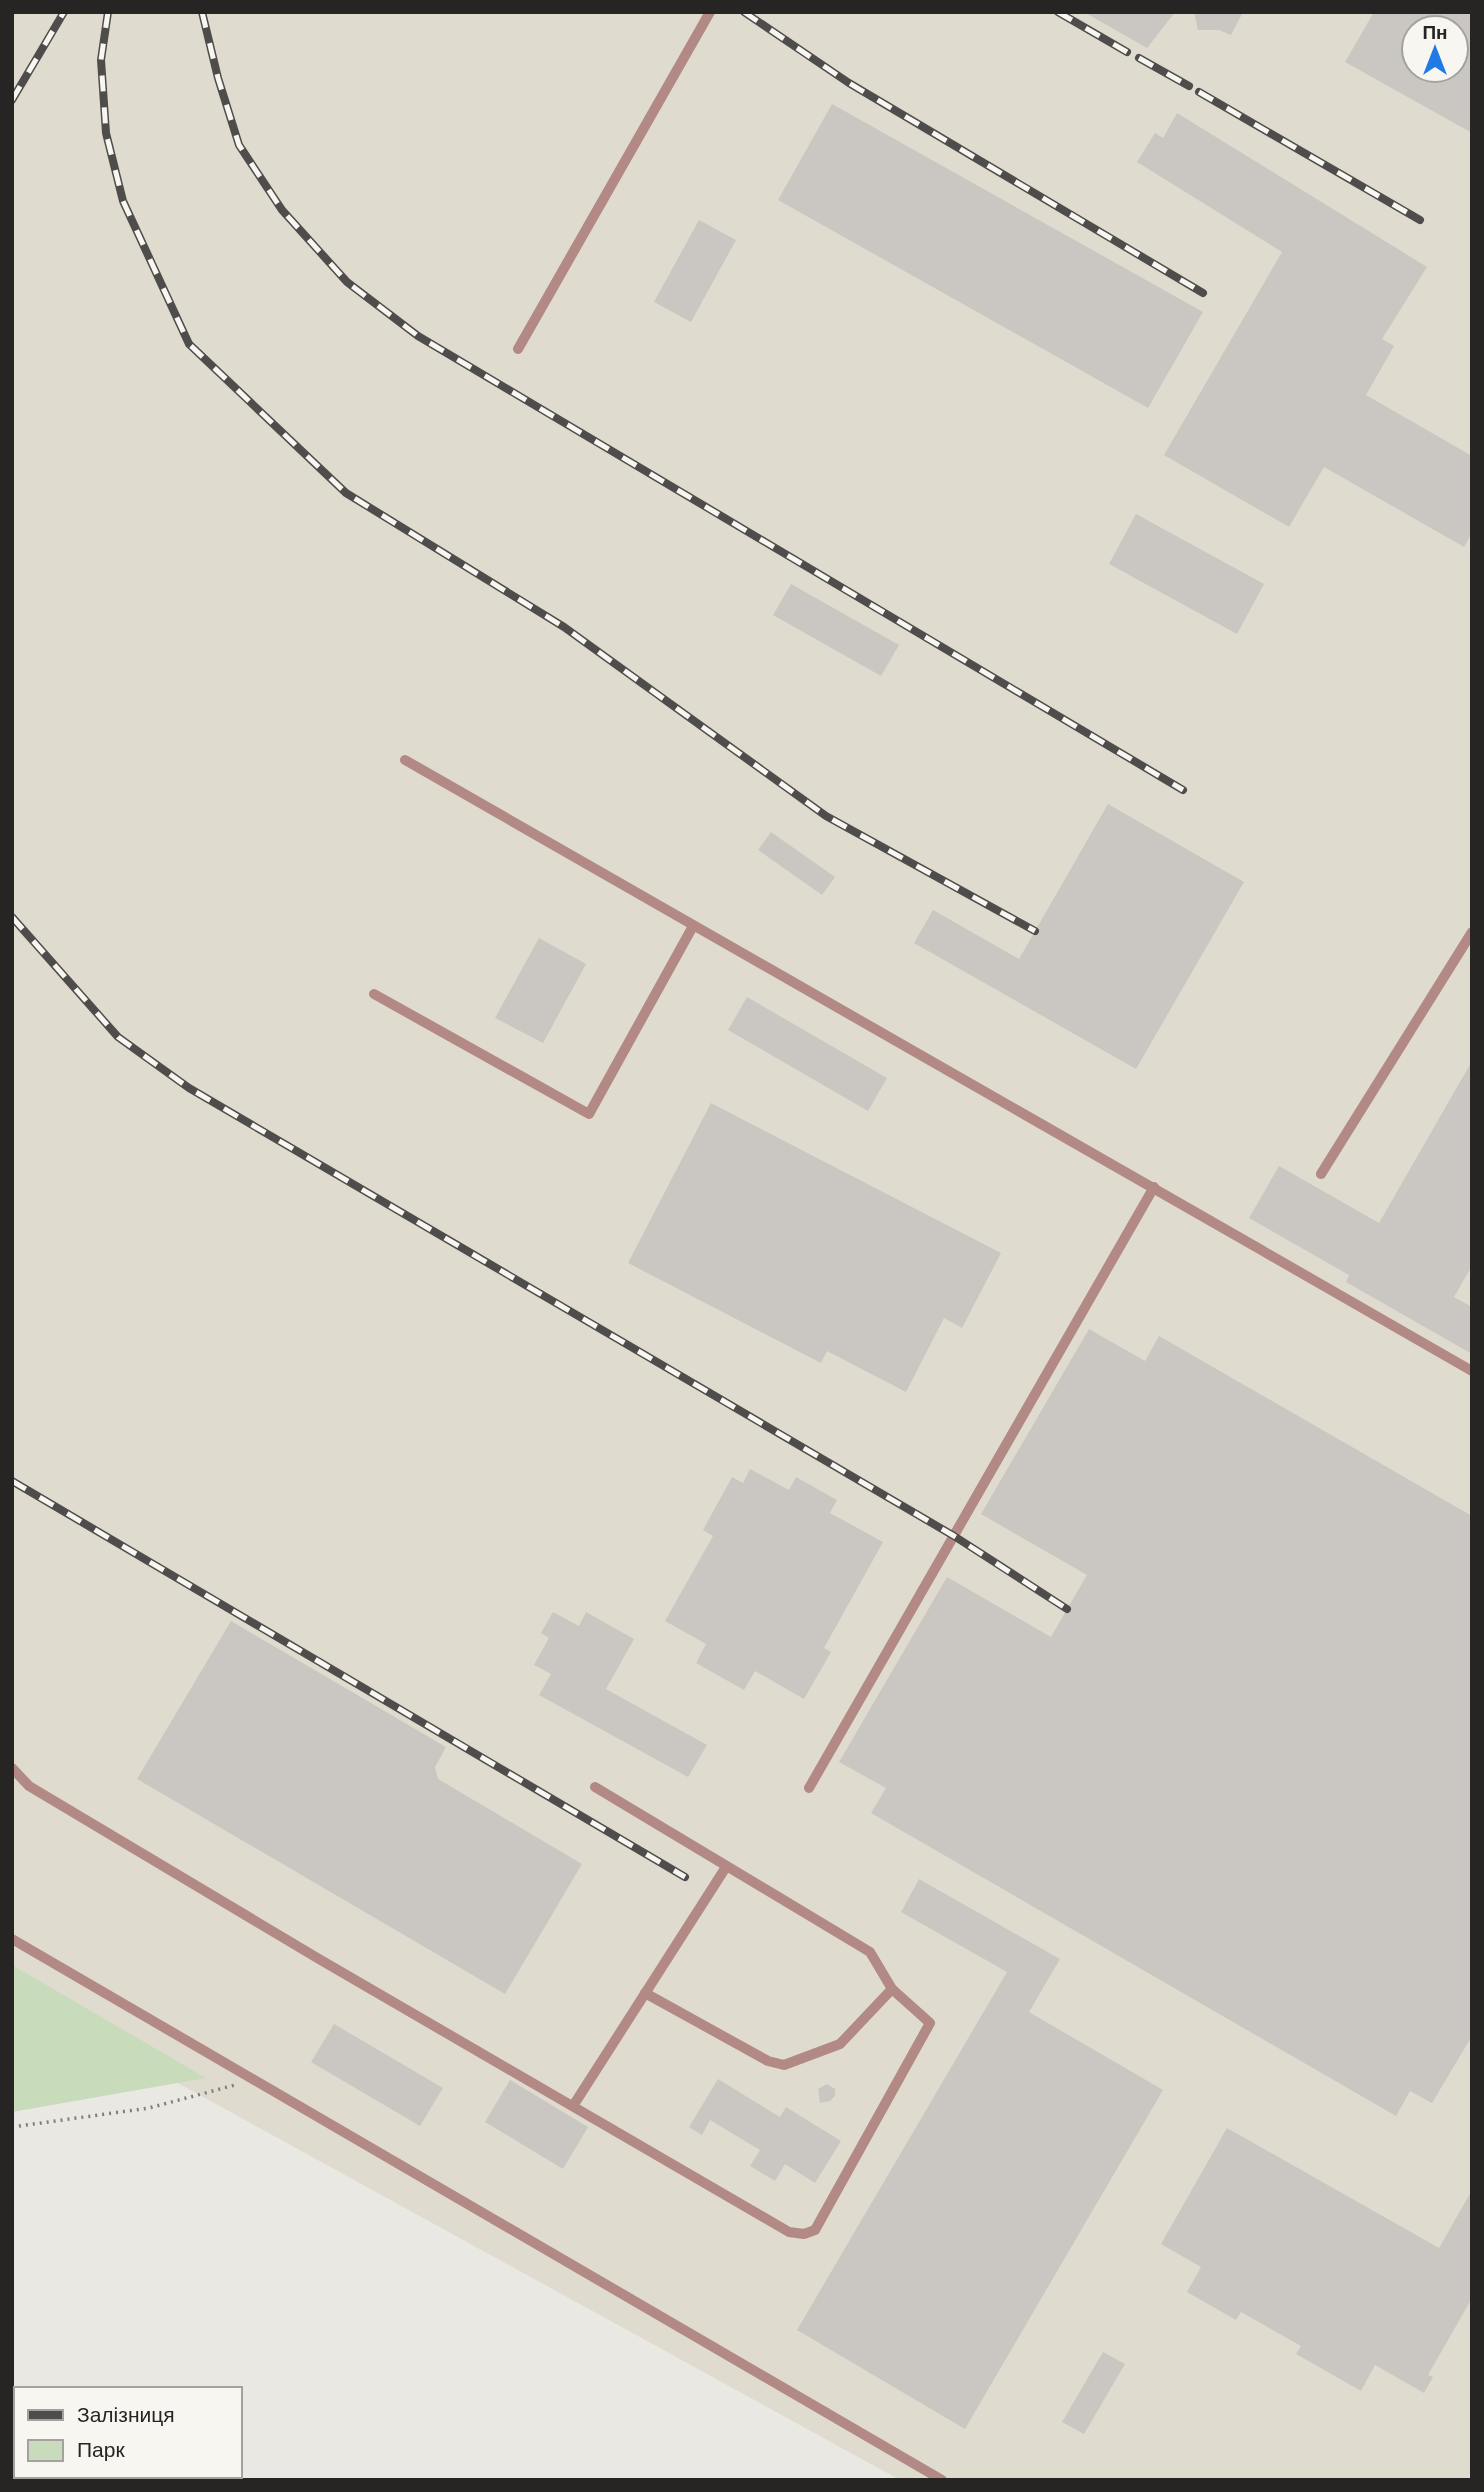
<svg xmlns="http://www.w3.org/2000/svg" width="1484" height="2492" font-family="Arial,sans-serif">
<rect width="100%" height="100%" fill="#eae8e3"/>
<path fill="#e0dbcf" fill-rule="evenodd" d="M12 12H1472V2480H900L12 1992ZM1414 28H1456V70H1414Z"/>
<polygon fill="#c8dbba" points="12,1965 206,2078 12,2112"/>
<g fill="#cac7c2" fill-rule="evenodd">
<polygon points="1084,12 1175,12 1147,48"/>
<polygon points="1194,12 1243,12 1231,35 1219,30 1198,30"/>
<path d="M1374 12H1472V133L1345 62ZM1414 28H1456V70H1414Z"/>
<polygon points="832,104 1203,312 1148,408 778,200"/>
<polygon points="1177,113 1427,267 1382,339 1394,346 1366,395 1472,456 1472,533 1464,547 1324,467 1289,527 1164,455 1282,252 1137,162 1155,133 1163,138"/>
<polygon points="699,220 736,240 691,322 654,302"/>
<polygon points="1136,514 1264,584 1237,634 1109,564"/>
<polygon points="791,584 899,645 881,676 773,615"/>
<polygon points="1108,804 1244,882 1136,1069 914,943 933,910 1019,959"/>
<polygon points="771,832 835,877 822,895 758,850"/>
<polygon points="539,938 586,964 543,1043 495,1018"/>
<polygon points="747,997 887,1078 868,1111 728,1030"/>
<polygon points="1472,1061 1472,1266 1454,1297 1472,1307 1472,1354 1346,1282 1349,1275 1249,1218 1279,1166 1379,1223"/>
<polygon points="711,1103 1001,1253 962,1328 944,1318 906,1392 827,1351 821,1363 628,1263"/>
<polygon points="1089,1329 1145,1361 1159,1336 1472,1516 1472,2036 1432,2103 1410,2091 1396,2116 871,1813 886,1788 839,1762 947,1577 1051,1637 1067,1609 1087,1575 981,1514"/>
<polygon points="750,1469 789,1490 796,1477 837,1500 830,1513 883,1542 824,1648 831,1652 804,1699 755,1671 744,1690 696,1663 706,1644 665,1621 713,1536 703,1530 732,1477 743,1483"/>
<polygon points="553,1612 579,1626 586,1612 634,1639 606,1689 707,1745 688,1777 539,1695 551,1674 534,1665 549,1638 541,1633"/>
<polygon points="231,1621 446,1747 435,1767 438,1779 582,1864 505,1994 137,1779"/>
<polygon points="919,1879 1060,1959 1029,2012 1163,2090 965,2429 797,2330 1007,1972 901,1912"/>
<polygon points="334,2024 443,2088 420,2126 311,2062"/>
<polygon points="718,2079 780,2117 786,2107 841,2141 815,2183 785,2164 775,2181 750,2166 760,2150 710,2120 702,2135 689,2127"/>
<polygon points="510,2080 588,2127 563,2169 485,2122"/>
<polygon points="827,2084 835,2089 835,2096 830,2101 820,2103 818,2089"/>
<polygon points="1227,2128 1439,2248 1472,2190 1472,2298 1428,2375 1433,2377 1424,2393 1375,2365 1361,2391 1296,2354 1301,2346 1241,2312 1236,2320 1187,2292 1201,2267 1161,2244"/>
<polygon points="1103,2352 1125,2364 1084,2434 1062,2422"/>
</g>
<g fill="none" stroke-linecap="round" stroke-linejoin="round">
<polyline stroke="#817f7c" stroke-width="3.5" stroke-dasharray="2 5" stroke-linecap="butt" points="12,2127 149,2108 235,2085"/>
<g stroke="#b28984" stroke-width="10">
<polyline points="518,349 710,12"/>
<path d="M405 760C759 966 1117 1166 1472 1371"/>
<polyline points="374,994 589,1114 692,928"/>
<polyline points="1321,1174 1472,932"/>
<polyline points="12,1768 29,1786 319,1959 789,2232 804,2234 815,2230 930,2023 892,1989 870,1952 595,1787"/>
<polyline points="809,1788 1154,1187"/>
<polyline points="12,1939 942,2480"/>
<polyline points="645,1993 768,2061 784,2065 840,2044 892,1989"/>
<polyline points="573,2106 726,1867"/>
</g>
<defs>
<g id="rail">
<polyline points="108,12 101,60 106,133 123,201 189,344 346,493 564,627 826,816 1035,931"/>
<polyline points="202,12 218,78 239,145 282,210 347,282 418,336 1183,790"/>
<polyline points="744,12 849,83 1203,293"/>
<polyline points="1058,12 1127,52"/>
<polyline points="1139,58 1189,86"/>
<polyline points="1199,92 1420,220"/>
<polyline points="12,100 64,12"/>
<polyline points="12,917 118,1037 189,1088 954,1536 1067,1609"/>
<polyline points="12,1481 685,1877"/>
</g>
</defs>
<use href="#rail" stroke="#4f4d4b" stroke-width="8"/>
<use href="#rail" stroke="#f8f6f1" stroke-width="5" stroke-dasharray="16" stroke-linecap="butt"/>
</g>
<rect width="1484" height="2492" fill="none" stroke="#262523" stroke-width="28"/>
<rect x="14" y="2387" width="228" height="91" fill="#f8f6f1" stroke="#a4a29f" stroke-width="2"/>
<rect x="28" y="2410" width="35" height="10" fill="#4f4d4b" stroke="#a4a29f" stroke-width="2"/>
<text x="77" y="2422" font-size="21" fill="#262523">Залізниця</text>
<rect x="28" y="2440" width="35" height="21" fill="#c8dbba" stroke="#a4a29f" stroke-width="2"/>
<text x="77" y="2457" font-size="21" fill="#262523">Парк</text>
<g transform="translate(1435 49)"><circle r="33" fill="#f8f6f1" stroke="#a4a29f" stroke-width="2"/>
<path d="M0-5L12 26L0 18L-12 26Z" fill="#1f7ae4"/>
<text y="-10" font-size="19" font-weight="bold" text-anchor="middle" fill="#262523">Пн</text>
</g>
</svg>
